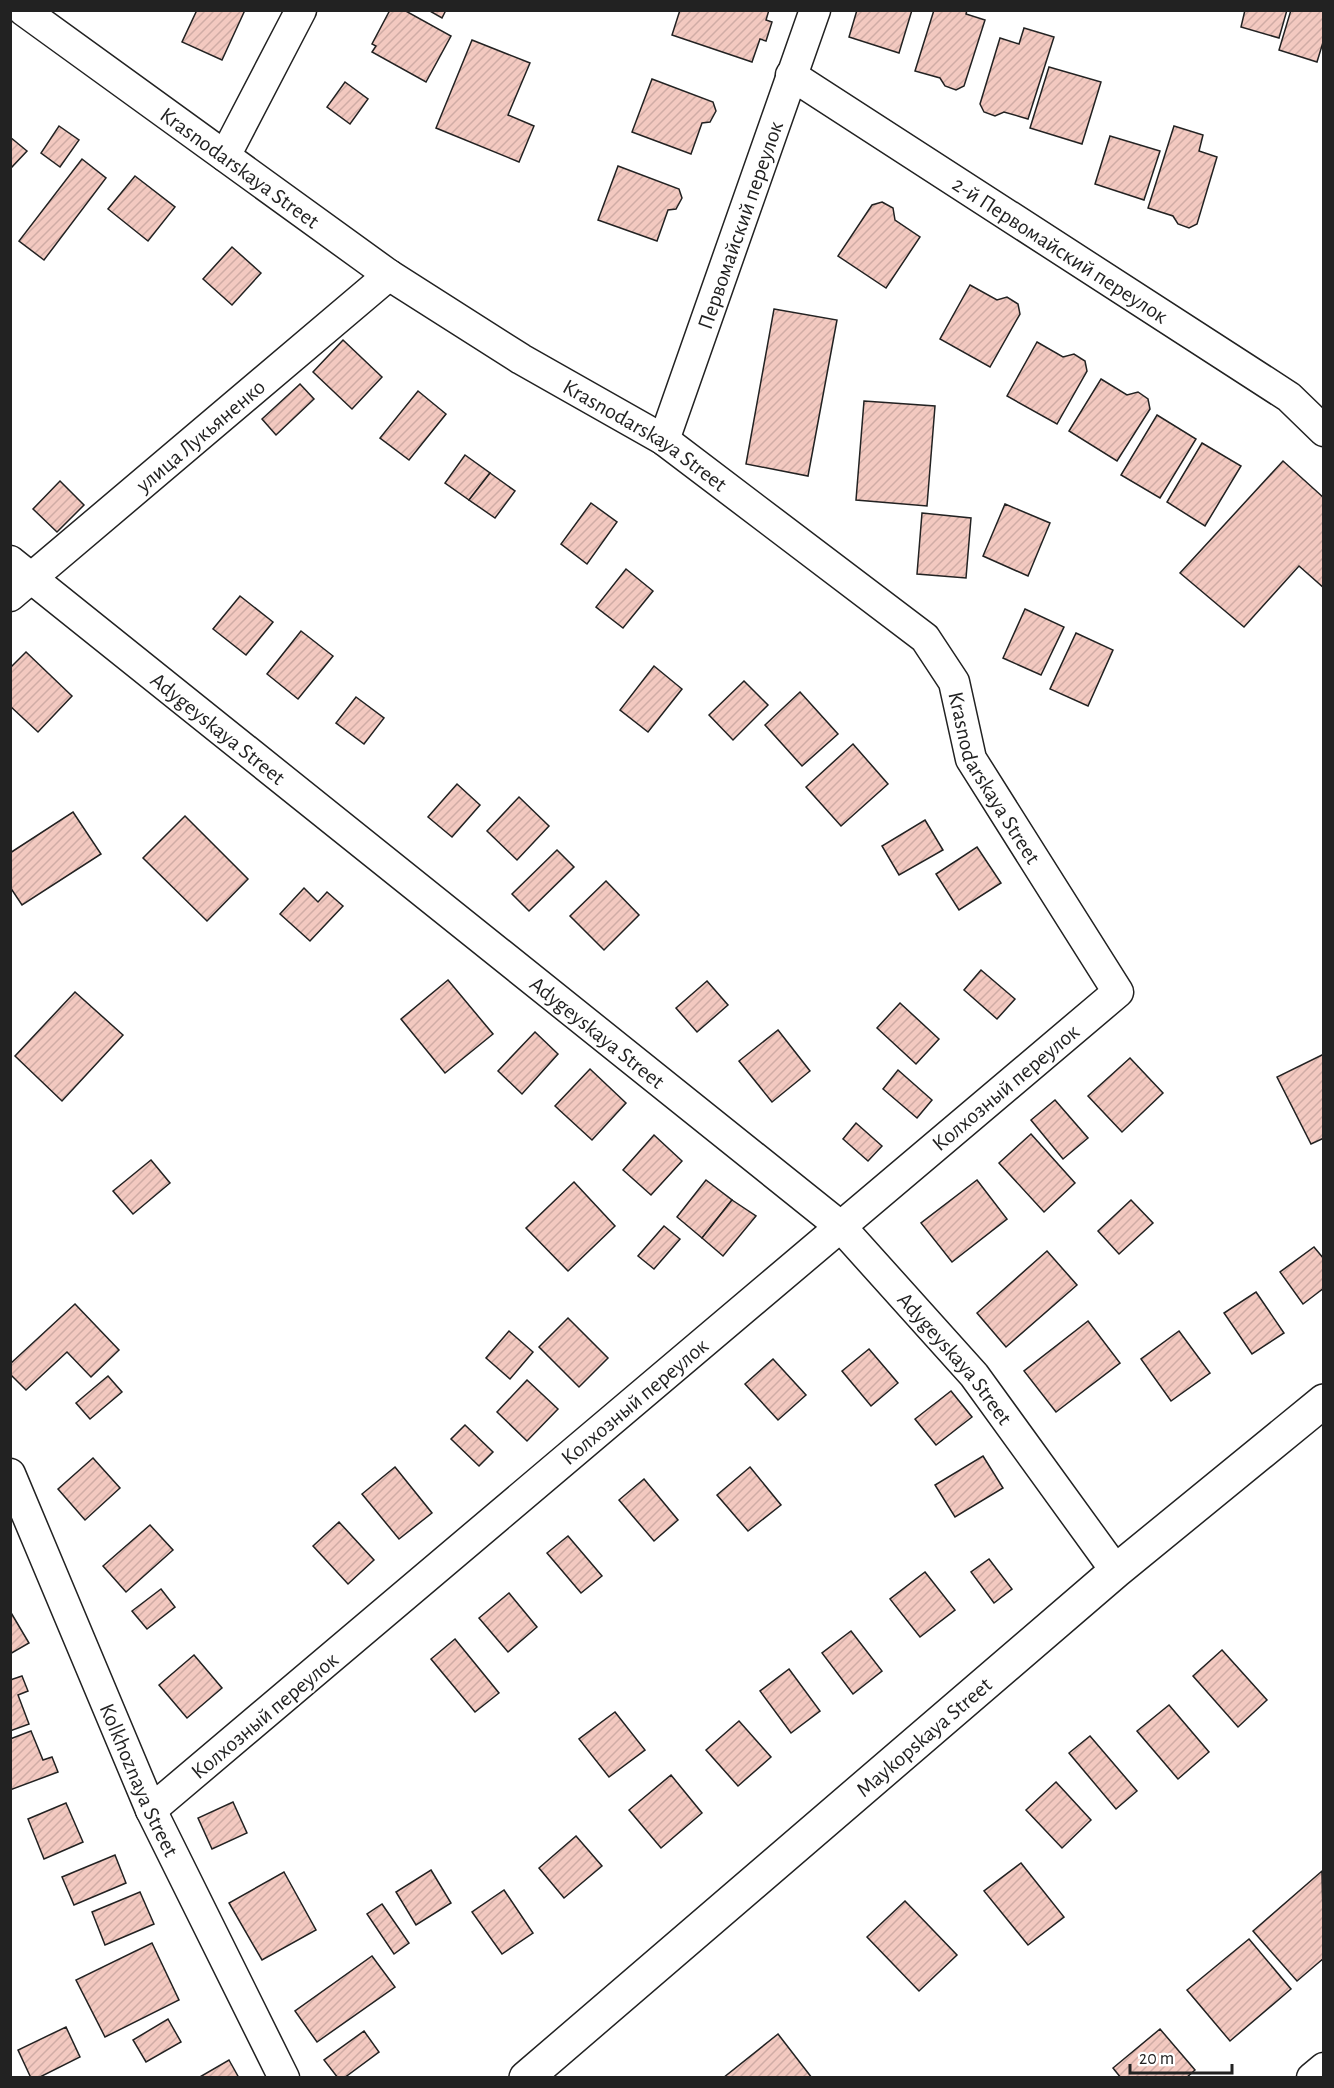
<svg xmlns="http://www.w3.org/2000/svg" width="1334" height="2088" font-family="'Alegreya Sans',sans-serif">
<defs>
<pattern id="building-hatch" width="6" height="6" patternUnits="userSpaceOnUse" patternTransform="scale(1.5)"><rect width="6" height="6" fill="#f3c9c0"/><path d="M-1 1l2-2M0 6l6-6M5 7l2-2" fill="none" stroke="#d0aca5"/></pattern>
</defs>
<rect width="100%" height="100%" fill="#fff"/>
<g fill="url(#building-hatch)" stroke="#222" stroke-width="1.5">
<polygon points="197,10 245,10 222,60 182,42"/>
<polygon points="390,10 404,10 451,36 426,82 372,52 376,46 372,44"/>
<polygon points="428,10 446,10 442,18"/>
<polygon points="680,10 769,10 766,20 772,22 766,41 760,39 752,62 672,35"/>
<polygon points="857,10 912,10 899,53 849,37"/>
<polygon points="934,10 967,10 966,14 985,20 964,86 956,90 945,86 940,78 915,71"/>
<polygon points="1245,10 1287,10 1279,38 1241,27"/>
<polygon points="1291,10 1324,10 1324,39 1317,62 1279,50"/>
<polygon points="1024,28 1054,37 1028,119 1004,112 995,116 984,112 980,104 1000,38 1019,44"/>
<polygon points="472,40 530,63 508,115 534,126 519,162 436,128"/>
<polygon points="1049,67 1101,82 1082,144 1030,128"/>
<polygon points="652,79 713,102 716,111 710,122 702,123 691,154 632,132"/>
<polygon points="345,82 368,99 350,124 327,107"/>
<polygon points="59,126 79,140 60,167 41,153"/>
<polygon points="1174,126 1203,135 1199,151 1217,157 1197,224 1189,228 1178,224 1173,216 1148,208"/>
<polygon points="1110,136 1160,151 1144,200 1095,184"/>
<polygon points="10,137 27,151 10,169"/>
<polygon points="82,159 106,178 44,260 19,241"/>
<polygon points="618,166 679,189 682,198 676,209 668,210 657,241 598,220"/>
<polygon points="135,176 175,207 148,241 108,209"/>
<polygon points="882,202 893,208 895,220 920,237 886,288 838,256 872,205"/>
<polygon points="232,247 261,273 232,305 203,279"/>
<polygon points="970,285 997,300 1007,297 1018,304 1020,314 990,367 940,339"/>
<polygon points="774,309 837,320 808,476 746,464"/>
<polygon points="343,340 382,377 352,409 313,372"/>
<polygon points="1037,342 1063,357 1074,354 1085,361 1087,371 1057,424 1007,396"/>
<polygon points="1101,379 1127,395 1138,392 1148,399 1150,409 1117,461 1069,431"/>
<polygon points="300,384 314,399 276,435 262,419"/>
<polygon points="418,391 446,414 409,460 380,438"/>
<polygon points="864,401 935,406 927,506 856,500"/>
<polygon points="1157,415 1196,439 1160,498 1121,475"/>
<polygon points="1202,443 1241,466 1205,526 1167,502"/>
<polygon points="465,455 490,473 469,500 445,483"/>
<polygon points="1283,461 1324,498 1324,588 1299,566 1244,627 1180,573"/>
<polygon points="490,473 515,491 495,518 469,500"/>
<polygon points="60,481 84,505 57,532 33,509"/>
<polygon points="591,503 617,522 587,564 561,544"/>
<polygon points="1005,504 1050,523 1028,576 983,556"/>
<polygon points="922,513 971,518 966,578 917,574"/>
<polygon points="626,569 653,591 623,628 596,607"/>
<polygon points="240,596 273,622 246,655 213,629"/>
<polygon points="1025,609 1064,627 1041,675 1003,658"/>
<polygon points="301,631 333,656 298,699 267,674"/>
<polygon points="1076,633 1113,650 1088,706 1050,689"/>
<polygon points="26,652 72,696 38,732 10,706 10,668"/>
<polygon points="654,666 682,689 648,732 620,710"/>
<polygon points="744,681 768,705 733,740 709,715"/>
<polygon points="800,692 838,734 802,766 765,725"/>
<polygon points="356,697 384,718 364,744 336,723"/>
<polygon points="853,744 888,784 841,826 806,787"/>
<polygon points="457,784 480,805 452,837 428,817"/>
<polygon points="519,797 549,826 517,860 487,831"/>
<polygon points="73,812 101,854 22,905 10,887 10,853"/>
<polygon points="185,816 248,879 207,921 143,858"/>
<polygon points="925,820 943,850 899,875 882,846"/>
<polygon points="977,847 1001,883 959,910 936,874"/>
<polygon points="557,850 574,867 529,911 512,894"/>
<polygon points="606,881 639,915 604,950 570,916"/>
<polygon points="304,888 318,902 327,892 343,906 310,941 280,914"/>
<polygon points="981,970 1015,999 997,1019 964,990"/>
<polygon points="448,980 493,1034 445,1073 401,1019"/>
<polygon points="707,981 728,1005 697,1032 676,1008"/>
<polygon points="75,992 123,1035 62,1101 15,1056"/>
<polygon points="900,1003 939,1039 916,1064 877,1028"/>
<polygon points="778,1030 810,1071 772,1102 739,1061"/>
<polygon points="535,1032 558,1054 522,1094 498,1071"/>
<polygon points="1324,1054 1324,1138 1311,1144 1277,1077"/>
<polygon points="1130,1058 1163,1093 1122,1132 1088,1096"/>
<polygon points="590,1069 626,1103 592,1140 555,1106"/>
<polygon points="898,1070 932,1100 917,1118 883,1089"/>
<polygon points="1055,1100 1088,1138 1063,1159 1031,1120"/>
<polygon points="856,1123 882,1146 868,1161 843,1139"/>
<polygon points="1031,1134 1075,1183 1044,1212 999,1163"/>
<polygon points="654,1135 682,1161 651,1195 623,1170"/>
<polygon points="151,1160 170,1183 133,1214 113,1191"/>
<polygon points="706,1180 732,1200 702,1238 677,1217"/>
<polygon points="977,1180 1007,1219 952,1262 921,1223"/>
<polygon points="574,1182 615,1226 568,1271 526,1228"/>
<polygon points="732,1200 756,1216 723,1256 702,1238"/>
<polygon points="1131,1200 1153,1223 1119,1254 1098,1231"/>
<polygon points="664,1226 680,1239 654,1269 638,1256"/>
<polygon points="1314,1247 1324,1259 1324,1288 1303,1304 1280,1272"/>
<polygon points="1047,1251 1077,1285 1006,1347 977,1313"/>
<polygon points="1256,1292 1284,1333 1252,1354 1224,1313"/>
<polygon points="75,1304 119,1350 91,1377 67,1352 26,1390 10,1374 10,1364"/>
<polygon points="568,1318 608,1358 579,1387 539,1347"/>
<polygon points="1088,1321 1120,1363 1056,1412 1024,1371"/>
<polygon points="509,1331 533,1352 510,1379 486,1358"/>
<polygon points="1179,1331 1210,1373 1171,1401 1141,1359"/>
<polygon points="869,1349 898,1383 871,1406 842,1371"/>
<polygon points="773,1359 806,1395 778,1420 745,1384"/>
<polygon points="108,1376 122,1392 90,1419 76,1403"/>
<polygon points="527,1380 558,1409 527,1441 497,1412"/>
<polygon points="951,1391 972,1417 936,1445 915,1419"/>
<polygon points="465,1425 493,1452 479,1466 451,1439"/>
<polygon points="983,1456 1003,1488 955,1517 935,1485"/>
<polygon points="93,1458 120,1488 85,1520 58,1489"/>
<polygon points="395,1467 432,1513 399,1539 362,1494"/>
<polygon points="750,1467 781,1505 748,1531 717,1495"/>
<polygon points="644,1479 678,1520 654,1541 619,1500"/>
<polygon points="339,1522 374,1560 348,1584 313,1546"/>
<polygon points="150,1525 173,1550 126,1592 103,1566"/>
<polygon points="568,1536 602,1576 581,1593 547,1553"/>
<polygon points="989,1559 1012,1589 994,1603 971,1572"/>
<polygon points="925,1572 955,1610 920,1637 890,1599"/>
<polygon points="161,1589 175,1607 147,1629 132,1611"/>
<polygon points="509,1593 537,1627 508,1652 479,1618"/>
<polygon points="10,1611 29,1643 10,1654"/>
<polygon points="851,1631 882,1671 853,1694 822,1653"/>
<polygon points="455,1639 499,1693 475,1712 431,1659"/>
<polygon points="1222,1650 1267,1700 1238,1727 1193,1676"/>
<polygon points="194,1655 222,1688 187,1718 159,1685"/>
<polygon points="789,1669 820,1711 791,1733 760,1691"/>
<polygon points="22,1676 28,1691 18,1695 29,1724 10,1731 10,1680"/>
<polygon points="1169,1705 1209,1752 1178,1779 1137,1731"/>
<polygon points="615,1712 645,1750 609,1777 579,1739"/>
<polygon points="739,1721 771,1757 738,1786 706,1750"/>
<polygon points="31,1731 43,1760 52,1757 58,1772 10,1790 10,1739"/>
<polygon points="1090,1736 1137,1791 1116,1809 1069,1753"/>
<polygon points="671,1775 702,1813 661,1848 629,1810"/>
<polygon points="1056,1782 1091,1820 1062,1848 1026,1810"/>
<polygon points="233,1802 247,1833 212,1849 198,1818"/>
<polygon points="66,1803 83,1842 44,1859 28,1819"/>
<polygon points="576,1836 602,1866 564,1898 539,1868"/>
<polygon points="115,1855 126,1883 74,1905 62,1877"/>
<polygon points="1021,1863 1064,1917 1028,1945 984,1891"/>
<polygon points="431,1870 451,1903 416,1925 396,1892"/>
<polygon points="1322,1871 1324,1958 1297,1981 1253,1931"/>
<polygon points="284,1872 316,1930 262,1960 229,1903"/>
<polygon points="504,1890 533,1933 502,1954 472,1912"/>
<polygon points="140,1892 154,1924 105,1945 92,1912"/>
<polygon points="905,1901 957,1955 919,1991 867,1937"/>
<polygon points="382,1904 409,1943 394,1954 367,1914"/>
<polygon points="1249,1939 1291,1989 1230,2041 1187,1990"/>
<polygon points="152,1943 179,2000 105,2037 76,1980"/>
<polygon points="372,1956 395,1987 317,2042 295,2011"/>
<polygon points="168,2019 181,2042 146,2062 133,2040"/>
<polygon points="66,2027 80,2057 38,2078 31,2078 18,2050"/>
<polygon points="1160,2029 1195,2070 1186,2078 1121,2078 1113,2068"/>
<polygon points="364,2031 379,2052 344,2078 338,2078 324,2060"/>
<polygon points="778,2034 812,2078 723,2078"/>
<polygon points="229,2060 239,2078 198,2078"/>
</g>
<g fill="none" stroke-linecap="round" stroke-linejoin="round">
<defs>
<g id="minor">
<path id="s1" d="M23 10 389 275 521 359 664 440 925 638 954 682 971 759 1118 992 151 1810"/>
<path id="s2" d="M791 75 1289 397 1324 431"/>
<polyline points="225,156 301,10"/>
<path id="s3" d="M664 440 815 10"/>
<path id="s4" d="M10 561 840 1226 974 1375 1116 1571"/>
<path id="s5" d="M10 596 389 275"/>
<path id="s6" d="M10 1474 151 1810 284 2078"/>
<polyline points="1312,2078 1324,2068"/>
</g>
<g id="tertiary">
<path id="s7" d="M526 2078 1116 1571 1324 1401"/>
</g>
</defs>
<use href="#minor" stroke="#222" stroke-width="33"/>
<use href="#tertiary" stroke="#222" stroke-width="36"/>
<use href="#minor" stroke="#fff" stroke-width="30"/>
<use href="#tertiary" stroke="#fff" stroke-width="33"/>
</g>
<g text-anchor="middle" stroke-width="4.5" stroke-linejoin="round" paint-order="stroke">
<g font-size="22" fill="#222" stroke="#fff">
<text dy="8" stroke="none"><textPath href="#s1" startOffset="268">Krasnodarskaya Street</textPath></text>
<text dy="8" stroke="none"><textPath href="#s3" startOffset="228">Первомайский переулок</textPath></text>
<text dy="8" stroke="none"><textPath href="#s2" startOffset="321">2-й Первомайский переулок</textPath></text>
<text dy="8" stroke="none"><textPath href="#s5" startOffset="249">улица Лукьяненко</textPath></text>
<text dy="8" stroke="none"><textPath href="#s1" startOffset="754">Krasnodarskaya Street</textPath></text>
<text dy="8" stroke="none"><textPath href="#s4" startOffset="267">Adygeyskaya Street</textPath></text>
<text dy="8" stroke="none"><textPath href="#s1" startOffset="1258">Krasnodarskaya Street</textPath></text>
<text dy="8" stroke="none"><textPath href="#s4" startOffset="753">Adygeyskaya Street</textPath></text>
<text transform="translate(1005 1087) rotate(-40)" y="8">Колхозный переулок</text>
<text dy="8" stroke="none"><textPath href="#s4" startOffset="1239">Adygeyskaya Street</textPath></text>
<text transform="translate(634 1401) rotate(-40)" y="8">Колхозный переулок</text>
<text transform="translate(264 1715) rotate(-40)" y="8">Колхозный переулок</text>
<text dy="8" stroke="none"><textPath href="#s7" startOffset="524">Maykopskaya Street</textPath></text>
<text dy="8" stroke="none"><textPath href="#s6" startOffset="332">Kolkhoznaya Street</textPath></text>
</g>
</g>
<rect width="1334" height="2088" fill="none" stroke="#222222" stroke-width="24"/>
<path d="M1130 2064v9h102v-9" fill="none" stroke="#222222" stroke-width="3"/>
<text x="1139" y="2064" font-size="18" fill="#222222" stroke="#ffffff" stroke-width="4.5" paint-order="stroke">20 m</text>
</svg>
